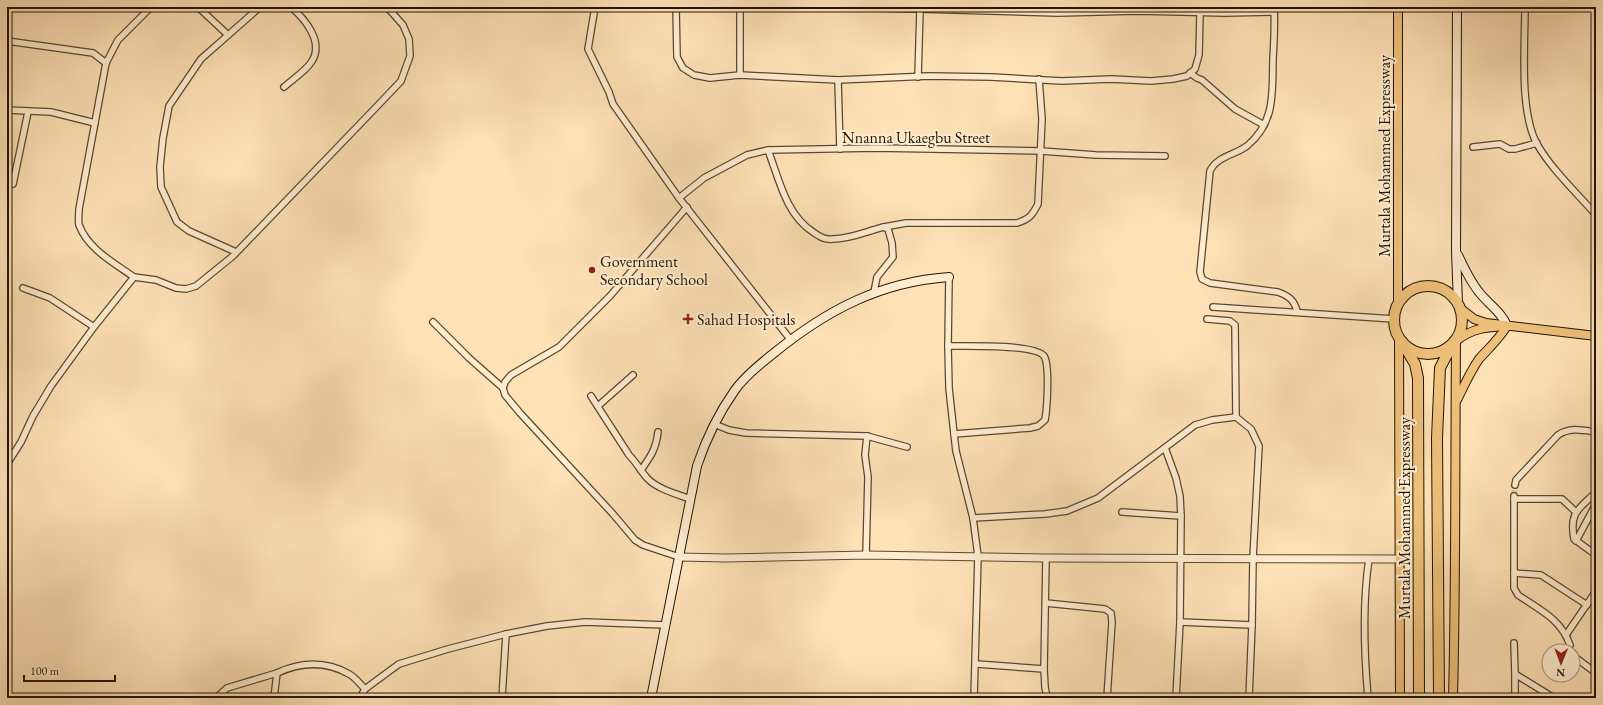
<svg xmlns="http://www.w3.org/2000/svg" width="1603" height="705" font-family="'EB Garamond',serif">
<rect width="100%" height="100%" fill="#fee1b5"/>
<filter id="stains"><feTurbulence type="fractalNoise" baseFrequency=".005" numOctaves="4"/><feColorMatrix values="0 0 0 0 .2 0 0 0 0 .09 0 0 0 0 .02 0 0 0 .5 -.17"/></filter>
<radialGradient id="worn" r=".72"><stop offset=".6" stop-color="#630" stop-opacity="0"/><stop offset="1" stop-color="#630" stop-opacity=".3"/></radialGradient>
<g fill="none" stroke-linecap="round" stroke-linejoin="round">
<polyline stroke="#ddc29b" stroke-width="5.5" stroke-dasharray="5.5 3" stroke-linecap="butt" points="1514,496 1515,485"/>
<defs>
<g id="minor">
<polyline points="198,7 228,35"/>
<polyline points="595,7 588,49 609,92 613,104 679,198 790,339"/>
<polyline points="676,7 677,57 683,68 694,75 710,78 740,75 838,80 929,76 991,77 1062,81 1111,79 1151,81 1173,79 1187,76 1195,69 1199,55 1200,13"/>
<polyline points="846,7 1058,13 1137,11 1225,13 1274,12"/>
<path d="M1274 7C1275 24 1274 42 1273 59 1272 92 1276 122 1247 146 1235 155 1217 156 1210 171L1200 272 1202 279 1210 283 1278 292C1289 296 1294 300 1297 311"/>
<path d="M1525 7C1525 44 1519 111 1537 144 1552 170 1576 192 1596 215"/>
<polyline points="7,41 93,53 106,63"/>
<polyline points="1190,73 1197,78 1202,80 1235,109 1264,125"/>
<polyline points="740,75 740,7"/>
<polyline points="918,77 920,9"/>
<polyline points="838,80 840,149"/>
<path d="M284 87C293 79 306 71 312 61 324 42 305 19 291 7"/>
<polyline points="7,110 51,112 95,123"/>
<polyline points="1473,147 1500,144 1509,149 1515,149 1537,143"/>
<path d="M768 150C779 179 786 215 813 232 820 237 825 240 833 239 851 239 867 231 884 227L888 229 892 243 893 257 877 277 874 292"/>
<polyline points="13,184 28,112"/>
<polyline points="679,198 704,178 747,155 768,150 876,148 1041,151 1096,155 1165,156"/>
<path d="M884 227 906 223H1017C1029 219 1032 216 1038 204L1042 119 1039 79"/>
<polyline points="236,252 189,231 177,222 161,187 160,167 163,138 169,106 201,59 260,7"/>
<polyline points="134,277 156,280 176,288 186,289 196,286 233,256 383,100 401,81 410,56 409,39 403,25 387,7"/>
<polyline points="949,277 948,346 949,388 954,434 956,451 973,518 978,556 974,698"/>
<polyline points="23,288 50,298 94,327"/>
<polyline points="1213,307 1394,319"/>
<polyline points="1207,319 1230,321 1235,325 1236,417"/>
<polyline points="433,322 469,358 503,388"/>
<path d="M948 346C966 346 1035 344 1044 356 1050 365 1047 409 1045 420L1038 426 1030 428 954 434"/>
<path d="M591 396 629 455C636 462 640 470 647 478 657 489 677 494 690 499"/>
<polyline points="598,406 633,375"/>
<polyline points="714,424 729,430 746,433 867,436 907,447"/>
<polyline points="1165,448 1176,478 1180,496 1181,516 1180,622 1176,698"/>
<path d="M7 464 21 442 33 416 51 386 94 327 134 277C114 263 88 249 79 225 78 220 79 214 79 209L106 63 118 40 151 7"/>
<path d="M641 470C651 456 656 449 658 432"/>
<path d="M1515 485 1516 480 1558 435C1570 427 1582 430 1596 432"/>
<path d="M1596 492C1579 509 1569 512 1574 539L1596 555"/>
<path d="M1514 496V588L1518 595C1540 610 1561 619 1570 645"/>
<polyline points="1514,499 1562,499 1576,512"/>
<polyline points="1122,512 1181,516"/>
<polyline points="973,518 1045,514 1067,511 1098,498 1195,425 1212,420 1236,417 1251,429 1259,446 1253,558 1252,625 1249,698"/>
<polyline points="1576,541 1596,504"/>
<polyline points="866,555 868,477 865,455 867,436"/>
<polyline points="679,557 643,545 635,540 613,514 520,413 505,395 503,388 505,382 511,375 559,347 610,296 687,207"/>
<polyline points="1046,558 1044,669 1045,687 1047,698"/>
<polyline points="1514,573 1541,575 1587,605"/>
<polyline points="1046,603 1105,609 1111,613 1112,622 1107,698"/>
<polyline points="1180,622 1252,625"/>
<polyline points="1566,635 1596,591"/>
<polyline points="1514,643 1515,674"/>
<polyline points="1573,653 1576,658 1596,673"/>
<polyline points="976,664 1044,669"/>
<polyline points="216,698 227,688 277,673"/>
<path d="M274 698 277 673C301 662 326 661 349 674 355 677 360 684 365 689"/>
<polyline points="360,698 365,689 399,664 448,649 506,634 547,626 585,622 666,625"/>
<polyline points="502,698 506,634"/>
<path d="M1368 698C1364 652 1362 605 1369 559"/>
<polyline points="1515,698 1515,674 1554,698"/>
</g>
<polyline id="tertiary" points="679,557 726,558 866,555 1046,558 1400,559"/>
<g id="secondary">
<polyline points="1457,7 1456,251 1458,304"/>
<path d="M1458 255C1464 268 1470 281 1479 292 1488 304 1502 312 1507 326"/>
<path d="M651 698 697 466C706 439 718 414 735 390 745 376 760 364 774 353 827 310 880 282 949 277"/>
</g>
<g id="primary">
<polyline points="1398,305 1398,7"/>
<polyline points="1461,309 1474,319 1486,323 1596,336"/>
<polyline points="1399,337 1400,698"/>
<path d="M1457 400C1464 386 1470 372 1479 359 1489 348 1499 339 1507 326"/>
<path d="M1453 698C1456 579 1455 460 1456 341 1472 328 1487 327 1507 326"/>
</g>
<g id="motorway">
<circle cx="1428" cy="320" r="34"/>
<polyline points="1402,342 1415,364 1418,378 1419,698"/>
<polyline points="1439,698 1437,438 1440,368 1452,345"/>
</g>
</defs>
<use href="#minor" stroke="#594731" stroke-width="8"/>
<use href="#tertiary" stroke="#594731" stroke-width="9"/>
<use href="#secondary" stroke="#221405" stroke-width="10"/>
<use href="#primary" stroke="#221405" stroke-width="10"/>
<use href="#motorway" stroke="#221405" stroke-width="12"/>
<use href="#minor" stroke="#feeccf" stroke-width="5.5"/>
<use href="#tertiary" stroke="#feeccf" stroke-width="7"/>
<use href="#secondary" stroke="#feeccf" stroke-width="8"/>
<use href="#primary" stroke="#efc07a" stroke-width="8"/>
<use href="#motorway" stroke="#efc07a" stroke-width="10"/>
</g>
<g fill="#8f2418" stroke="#feeccf" stroke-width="1.5">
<circle cx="592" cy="270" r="4"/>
<path d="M686 313h4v4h4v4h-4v4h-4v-4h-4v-4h4z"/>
</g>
<g text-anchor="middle" stroke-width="4" stroke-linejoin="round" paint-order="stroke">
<g font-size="16" fill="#221405" stroke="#feeccf">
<text x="916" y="143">Nnanna Ukaegbu Street</text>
<text transform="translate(1384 156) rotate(-90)" y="6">Murtala Mohammed Expressway</text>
<text transform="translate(1404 518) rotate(-90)" y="6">Murtala Mohammed Expressway</text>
</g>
<g font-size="16" fill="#221405" stroke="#feeccf" text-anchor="start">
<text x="600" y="267">Government<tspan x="600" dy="18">Secondary School</tspan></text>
<text x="697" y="325">Sahad Hospitals</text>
</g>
</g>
<rect width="1603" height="705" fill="none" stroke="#fee1b5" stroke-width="24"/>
<rect x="8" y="8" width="1587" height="689" fill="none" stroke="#221405" stroke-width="2"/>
<rect x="12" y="12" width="1579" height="681" fill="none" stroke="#221405"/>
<g transform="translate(1561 663) rotate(181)"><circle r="19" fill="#feeccf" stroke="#a6967e"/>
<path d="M0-3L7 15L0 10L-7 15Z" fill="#8f2418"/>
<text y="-6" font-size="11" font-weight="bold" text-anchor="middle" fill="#221405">N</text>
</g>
<path d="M24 675v6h91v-6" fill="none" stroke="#221405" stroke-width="2"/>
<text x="30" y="675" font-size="12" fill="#221405" stroke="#feeccf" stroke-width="3" paint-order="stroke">100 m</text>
<rect width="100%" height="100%" filter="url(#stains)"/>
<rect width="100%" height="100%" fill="url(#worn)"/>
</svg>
